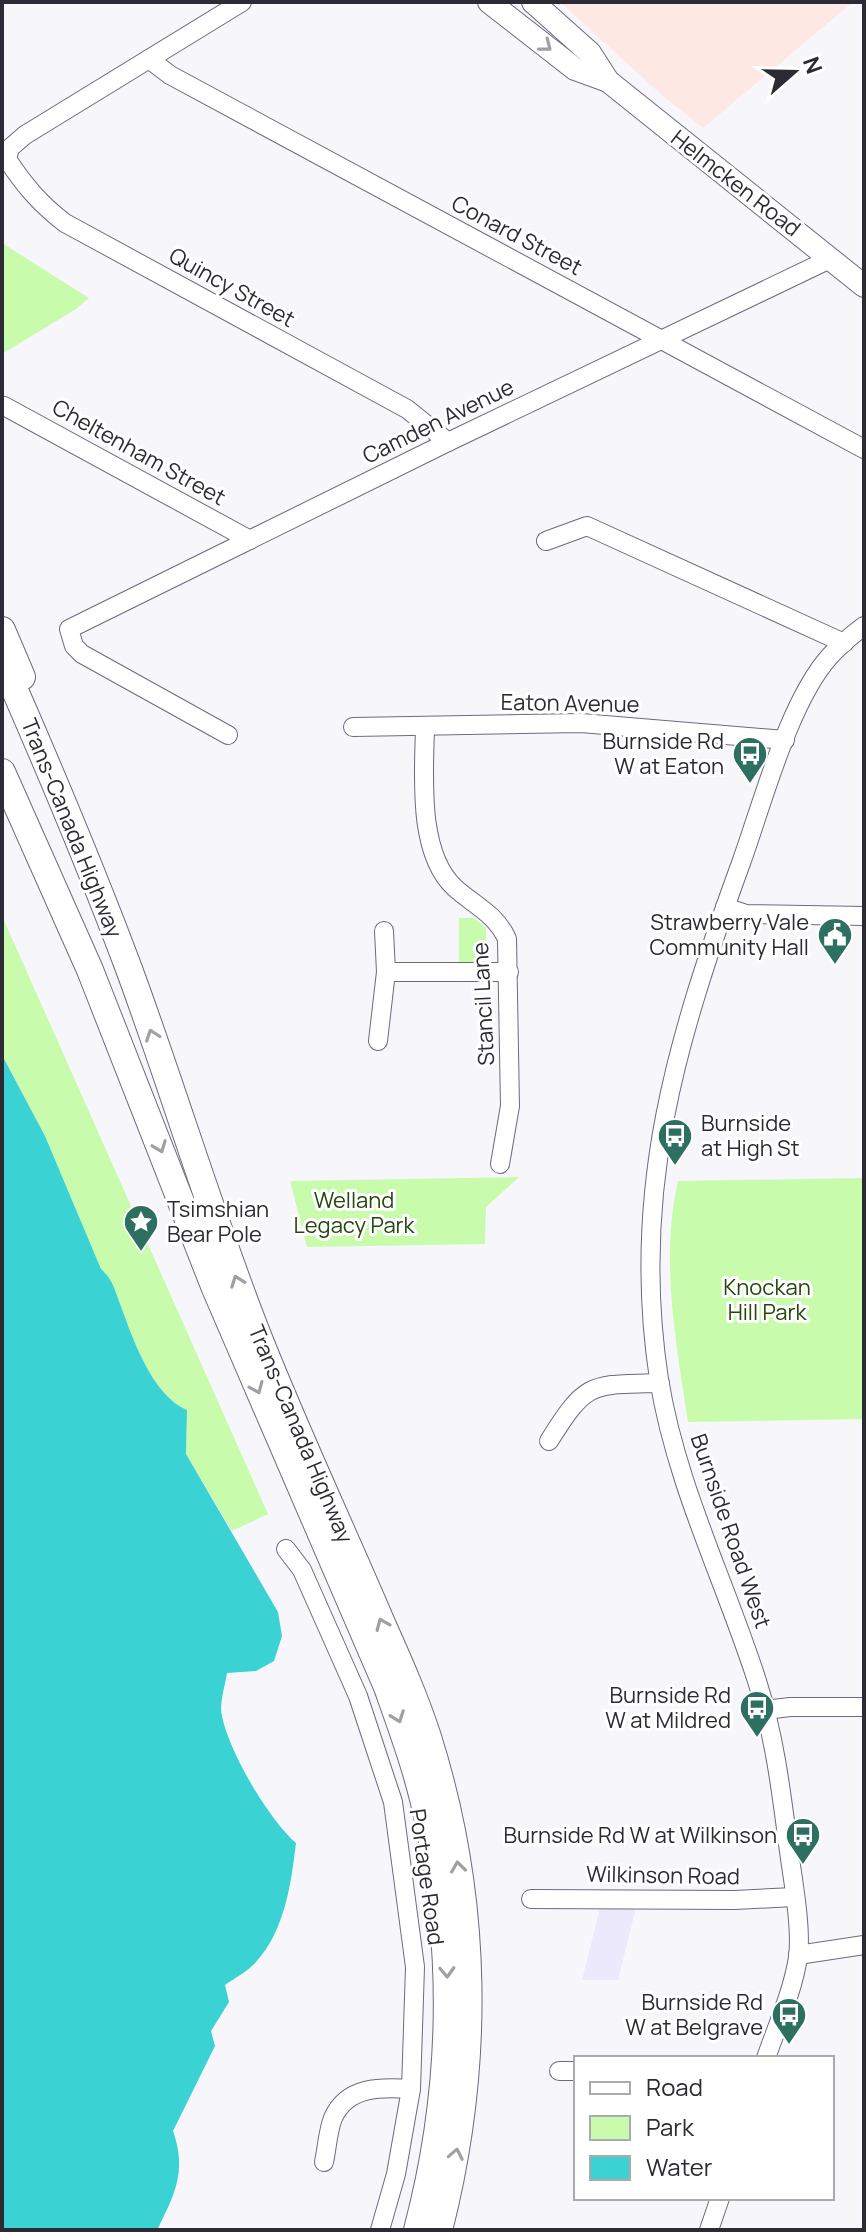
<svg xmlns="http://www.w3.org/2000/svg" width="866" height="2232" font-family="Manrope,sans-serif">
<rect width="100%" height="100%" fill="#f7f6fb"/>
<polygon fill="#fde8e3" points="560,2 853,2 703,128 664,97"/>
<polygon fill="#ece9fd" points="600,1908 636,1908 618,1980 582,1980"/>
<g fill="#c9fbad">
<polygon points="2,243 89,298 76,309 2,354"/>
<path d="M2 916 268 1514 232 1531 186 1454 187 1410C151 1395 132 1337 119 1301 114 1287 112 1279 101 1269L45 1136 2 1055Z"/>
<polygon points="459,918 474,918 486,928 486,963 459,963"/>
<polygon points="519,1177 486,1207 485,1244 307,1247 290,1181"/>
<path d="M864 1178V1419L688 1422C676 1343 660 1260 678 1181Z"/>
</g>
<path fill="#3bd2d3" d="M2 1055 45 1136 101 1269C112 1279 114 1287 119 1301 132 1336 151 1395 187 1410L186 1454 278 1612 282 1636 274 1661 256 1671 227 1673C225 1686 219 1704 222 1716 229 1752 269 1820 296 1843 291 1884 285 1930 256 1962 248 1971 235 1978 225 1985L229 2002 211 2031 215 2046 173 2131C187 2171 175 2194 157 2230H2Z"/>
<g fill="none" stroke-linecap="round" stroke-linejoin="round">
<defs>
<g id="minor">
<path d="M242 2 25 135 10 148 7 159C24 185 40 204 65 223L407 409 448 442"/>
<polyline points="149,59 170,75 864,449"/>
<polyline points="4,406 250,540"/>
<polyline points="546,541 587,526 844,643"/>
<polyline points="353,727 581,723 785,740"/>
<path d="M425 727C424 775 417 853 455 888 474 905 496 914 507 939L510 1106 500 1164"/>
<polyline points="228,735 82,654 74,646 69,629 448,442 830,259"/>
<polyline points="725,907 746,914 864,916"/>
<polyline points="386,972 509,972"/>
<polyline points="378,1041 386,972 384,931"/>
<path d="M549 1441C587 1380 591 1385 660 1383"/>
<polyline points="286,1549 302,1570 358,1696 393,1802 415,1967 411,2089 396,2174 380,2230"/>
<polyline points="765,1710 790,1707 864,1707"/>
<polyline points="531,1899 735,1900 794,1897"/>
<polyline points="798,1955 864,1945"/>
<path d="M766 2058C777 2026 793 1991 798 1957 802 1926 792 1876 788 1844 781 1789 774 1734 757 1681 725 1581 676 1485 659 1379 630 1191 677 1038 741 863 762 805 789 701 830 656 840 645 852 635 864 626"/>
<polyline points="559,2071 576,2071"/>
<path d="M324 2162C327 2148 328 2130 333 2118 347 2086 381 2087 411 2089"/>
<polyline points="709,2230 720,2198"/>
</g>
<g id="major">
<polyline points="489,2 575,69 608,81 864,286"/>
<polyline points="533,2 590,53 608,81"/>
</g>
<g id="highway">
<polyline points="2,630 22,677"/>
<path d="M2 661C47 763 90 865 129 969 174 1091 211 1217 259 1338 297 1434 341 1527 381 1621 398 1659 415 1697 428 1737 479 1899 481 2066 439 2230"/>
<path d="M2 772 90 970 214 1286 387 1687C403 1732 420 1778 429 1826 456 1961 452 2098 417 2230"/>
</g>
</defs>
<use href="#minor" stroke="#6d6a80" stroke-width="20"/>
<use href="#major" stroke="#6d6a80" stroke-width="24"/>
<use href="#highway" stroke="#6d6a80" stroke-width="28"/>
<use href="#minor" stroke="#fff" stroke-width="18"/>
<use href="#major" stroke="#fff" stroke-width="22"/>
<use href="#highway" stroke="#fff" stroke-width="26"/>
</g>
<defs><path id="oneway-chevron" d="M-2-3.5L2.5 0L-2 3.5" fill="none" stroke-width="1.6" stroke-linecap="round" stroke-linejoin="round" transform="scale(2)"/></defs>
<g stroke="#a0a0a4">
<use href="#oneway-chevron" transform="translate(546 46) rotate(38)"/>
<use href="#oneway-chevron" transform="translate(152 1035) rotate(-109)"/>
<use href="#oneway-chevron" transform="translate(160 1147) rotate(69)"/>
<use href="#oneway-chevron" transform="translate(237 1281) rotate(-110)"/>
<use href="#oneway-chevron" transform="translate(257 1388) rotate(67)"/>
<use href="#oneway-chevron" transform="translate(382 1624) rotate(-113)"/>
<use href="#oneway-chevron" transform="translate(398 1717) rotate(70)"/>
<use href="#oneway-chevron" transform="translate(458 1867) rotate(-98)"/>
<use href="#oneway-chevron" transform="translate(447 1972) rotate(88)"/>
<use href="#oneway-chevron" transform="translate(456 2154) rotate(-79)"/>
</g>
<defs>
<symbol id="bus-pin" viewBox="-11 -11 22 30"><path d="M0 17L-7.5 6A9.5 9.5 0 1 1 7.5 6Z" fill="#2d6f60" stroke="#fff"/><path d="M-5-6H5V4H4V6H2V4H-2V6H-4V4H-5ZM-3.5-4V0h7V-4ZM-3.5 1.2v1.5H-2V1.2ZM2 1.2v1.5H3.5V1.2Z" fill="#fff"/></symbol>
<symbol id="civic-pin" viewBox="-11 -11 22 30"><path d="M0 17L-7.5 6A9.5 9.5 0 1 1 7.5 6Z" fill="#2d6f60" stroke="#fff"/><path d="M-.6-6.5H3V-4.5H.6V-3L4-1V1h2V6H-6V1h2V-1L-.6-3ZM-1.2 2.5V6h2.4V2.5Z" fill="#fff"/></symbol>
<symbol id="sight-pin" viewBox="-11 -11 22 30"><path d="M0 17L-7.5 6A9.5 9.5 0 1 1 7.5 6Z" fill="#2d6f60" stroke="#fff"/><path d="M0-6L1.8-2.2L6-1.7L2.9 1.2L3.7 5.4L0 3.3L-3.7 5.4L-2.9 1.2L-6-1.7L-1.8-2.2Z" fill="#fff"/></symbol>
</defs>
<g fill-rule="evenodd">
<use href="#bus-pin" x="730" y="734" width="40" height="54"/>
<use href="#civic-pin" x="815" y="915" width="40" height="54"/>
<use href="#bus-pin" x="655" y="1116" width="40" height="54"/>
<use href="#sight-pin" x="121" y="1202" width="40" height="54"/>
<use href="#bus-pin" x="737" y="1688" width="40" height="54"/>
<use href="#bus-pin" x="783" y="1815" width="40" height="54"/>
<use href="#bus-pin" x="769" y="1995" width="40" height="54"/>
</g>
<g text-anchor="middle" stroke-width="6" stroke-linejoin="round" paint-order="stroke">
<g font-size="22" fill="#2c2b35" stroke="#fff">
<text transform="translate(736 183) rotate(38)" y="8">Helmcken Road</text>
<text transform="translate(517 235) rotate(28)" y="8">Conard Street</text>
<text transform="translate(232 287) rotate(29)" y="8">Quincy Street</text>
<text transform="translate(438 421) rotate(-26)" y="8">Camden Avenue</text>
<text transform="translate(139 452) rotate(29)" y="8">Cheltenham Street</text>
<text transform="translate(570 703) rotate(1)" y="8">Eaton Avenue</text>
<text transform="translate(72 828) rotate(68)" y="8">Trans-Canada Highway</text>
<text transform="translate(483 1004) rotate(-93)" y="8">Stancil Lane</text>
<text transform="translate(301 1434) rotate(67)" y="8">Trans-Canada Highway</text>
<text transform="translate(731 1531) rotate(71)" y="8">Burnside Road West</text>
<text transform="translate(663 1875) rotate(1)" y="8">Wilkinson Road</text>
<text transform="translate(427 1877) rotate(82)" y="8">Portage Road</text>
</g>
<g font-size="22" fill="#2c2b35" stroke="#fff" text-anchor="end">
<text x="724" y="749">Burnside Rd<tspan x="724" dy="25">W at Eaton</tspan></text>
<text x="809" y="930">Strawberry Vale<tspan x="809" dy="25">Community Hall</tspan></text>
<text x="701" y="1131" text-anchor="start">Burnside<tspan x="701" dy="25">at High St</tspan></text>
<text x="167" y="1217" text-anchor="start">Tsimshian<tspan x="167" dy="25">Bear Pole</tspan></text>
<text x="731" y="1703">Burnside Rd<tspan x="731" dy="25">W at Mildred</tspan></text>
<text x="777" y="1843">Burnside Rd W at Wilkinson</text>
<text x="763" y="2010">Burnside Rd<tspan x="763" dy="25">W at Belgrave</tspan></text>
</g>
<g font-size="22" fill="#26460e" stroke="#fff">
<text x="354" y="1208">Welland<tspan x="354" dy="25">Legacy Park</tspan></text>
<text x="767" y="1295">Knockan<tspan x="767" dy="25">Hill Park</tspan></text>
</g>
</g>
<rect width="866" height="2232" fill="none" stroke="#2c2b35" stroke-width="8"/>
<rect x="574" y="2056" width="260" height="144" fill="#ffffff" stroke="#abaaae" stroke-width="2"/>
<rect x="590" y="2082" width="40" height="12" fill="#ffffff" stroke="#abaaae" stroke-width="2"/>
<text x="646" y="2096" font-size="24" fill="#2c2b35">Road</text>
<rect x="590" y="2116" width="40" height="24" fill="#c9fbad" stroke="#abaaae" stroke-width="2"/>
<text x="646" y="2136" font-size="24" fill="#2c2b35">Park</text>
<rect x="590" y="2156" width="40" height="24" fill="#3bd2d3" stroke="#abaaae" stroke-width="2"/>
<text x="646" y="2176" font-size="24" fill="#2c2b35">Water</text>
<g transform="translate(794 72) rotate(70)" stroke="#ffffff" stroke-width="6" paint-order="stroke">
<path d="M0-6L14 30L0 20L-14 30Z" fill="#2c2b35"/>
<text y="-12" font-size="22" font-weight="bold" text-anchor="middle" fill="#2c2b35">N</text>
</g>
</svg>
